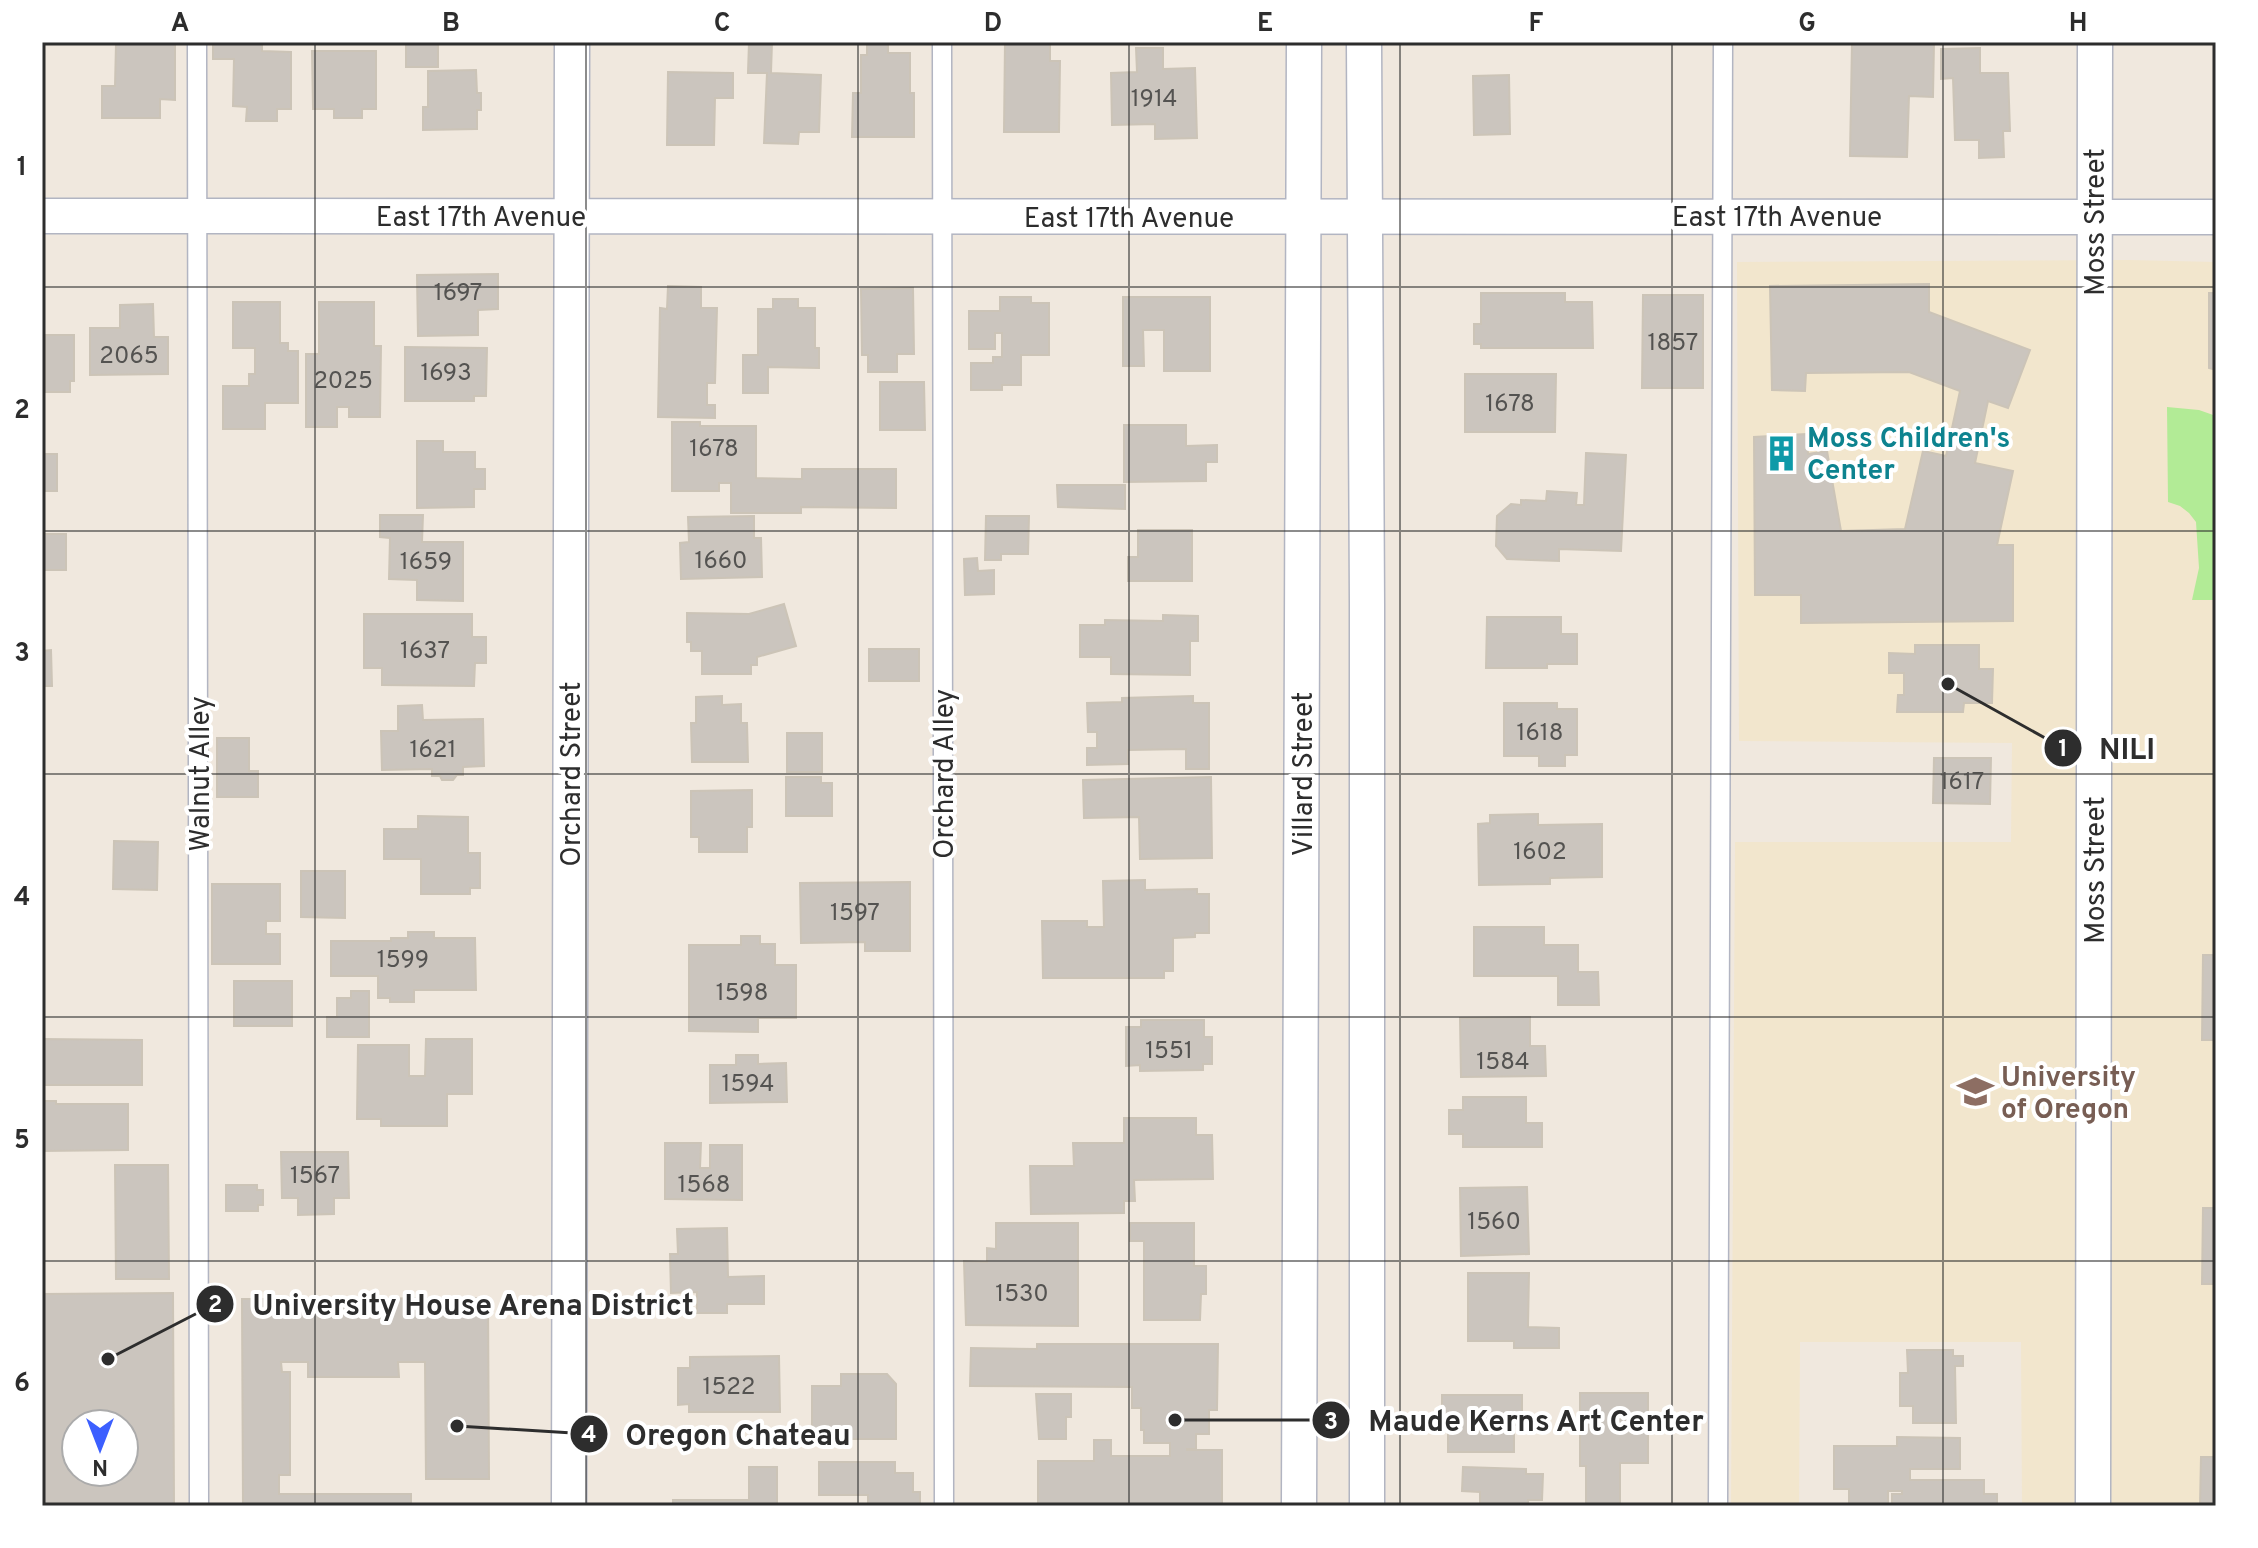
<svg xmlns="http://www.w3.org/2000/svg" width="2258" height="1548" font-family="Overpass,sans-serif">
<rect width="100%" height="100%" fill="#f0e8de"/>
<polygon fill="#f2e6cd" points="2129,260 2216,262 2216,1506 2022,1506 2021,1342 1800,1342 1799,1506 1731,1506 1735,842 2011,842 2012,743 1739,741 1737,262"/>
<polygon fill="#b2eb96" points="2167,407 2199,410 2216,416 2216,600 2192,600 2199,568 2196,522 2189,513 2180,506 2168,502"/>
<g fill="#cbc5be" stroke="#ccc4b7" stroke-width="2" fill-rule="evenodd">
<polygon points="104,42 175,42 175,100 160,99 160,118 102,118 102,86 115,86 116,44 104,44"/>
<polygon points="213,42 262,42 262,51 291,52 291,109 277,109 277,121 246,121 247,107 233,106 234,59 213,59"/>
<rect x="406" y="42" width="32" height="25"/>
<polygon points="749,42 772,42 771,73 821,75 819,132 799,132 798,144 764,143 767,73 748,73"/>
<polygon points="867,42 888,42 888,53 910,53 910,93 914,93 914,137 852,137 853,93 861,93 861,55 867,55"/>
<polygon points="1005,42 1050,42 1050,61 1060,61 1059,132 1004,132"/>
<polygon points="1852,42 1934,42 1933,97 1909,96 1907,157 1850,156"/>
<polygon points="1136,48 1163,48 1163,69 1195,68 1197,138 1155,139 1155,124 1112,125 1111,73 1137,72"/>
<polygon points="1980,48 1980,73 2008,73 2010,131 2003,131 2004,157 1979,158 1979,140 1955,140 1953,78 1941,79 1941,49"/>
<polygon points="312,51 376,51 376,109 362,109 362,118 334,118 334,109 313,109"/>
<polygon points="476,70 477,93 481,93 481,110 477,110 477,129 423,130 423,107 428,107 428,71"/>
<polygon points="668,72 733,73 733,98 715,98 714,145 667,145"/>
<polygon points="1509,75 1510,134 1474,135 1473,76"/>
<polygon points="498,274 498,309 478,310 478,335 418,336 417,275"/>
<polygon points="1929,284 1929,312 2030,350 2008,408 1988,401 1975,463 2013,471 1997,545 2013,545 2013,621 1801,623 1801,595 1755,595 1754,437 1806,434 1808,454 1827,451 1841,531 1905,529 1923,451 1946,456 1960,391 1909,372 1806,373 1805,391 1772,390 1770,286"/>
<polygon points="668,286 701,287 701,308 717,308 715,383 707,383 707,405 715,405 715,418 658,417 660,308 667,309"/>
<polygon points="913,288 914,354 897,354 897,372 868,372 868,355 862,355 861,289"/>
<polygon points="1481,293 1565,293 1565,302 1592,302 1593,348 1481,348 1481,344 1474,344 1474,324 1481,324"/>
<polygon points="2209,293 2216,293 2216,370 2209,368"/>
<polygon points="1643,295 1703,295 1703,388 1642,388"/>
<polygon points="1000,297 1031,297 1031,303 1049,303 1049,355 1021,355 1021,385 1002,385 1002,390 971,390 971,363 993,363 993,357 1002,357 1002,333 995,333 995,349 969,349 969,311 1000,311"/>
<polygon points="1123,297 1210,297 1210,371 1164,371 1164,330 1143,330 1144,366 1123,366"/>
<polygon points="773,299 798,299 798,308 815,308 815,348 819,348 819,368 768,367 768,393 743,393 743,355 758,355 758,309 773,309"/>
<polygon points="233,302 280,302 280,343 288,343 288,351 298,351 298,403 265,403 265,429 223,429 223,386 249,386 249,374 255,374 255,348 233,348"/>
<polygon points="319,302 374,302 374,346 381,346 380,417 349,417 349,407 337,407 337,427 306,427 306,354 319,354"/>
<polygon points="153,304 154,337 168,337 168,374 90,375 90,328 120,328 120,305"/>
<polygon points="45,335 74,335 74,381 70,381 70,392 45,392"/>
<polygon points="405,347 487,348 486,396 474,396 474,401 405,401"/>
<polygon points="1465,374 1556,374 1555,432 1465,432"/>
<polygon points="880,382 924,382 925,430 880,430"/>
<polygon points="672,422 700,422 700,426 756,426 756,478 802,479 802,469 896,469 896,508 801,507 801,513 731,513 731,483 719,483 719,491 672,491"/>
<polygon points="1124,425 1186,425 1186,446 1217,445 1217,462 1206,462 1206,481 1124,482"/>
<polygon points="417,441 443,441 443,452 475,452 475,469 485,469 485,489 474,489 474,507 417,508"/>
<polygon points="1586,453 1626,455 1621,551 1559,549 1559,561 1507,559 1496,546 1497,516 1511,504 1521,505 1521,500 1546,501 1547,491 1577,493 1576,505 1584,505"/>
<rect x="42" y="454" width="15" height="37"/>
<polygon points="1057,485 1125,485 1125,509 1058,507"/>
<polygon points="380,515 423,515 422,542 463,542 463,601 417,600 417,580 389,579 390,538 380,537"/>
<polygon points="754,516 754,538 761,538 762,577 681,579 680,543 689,542 688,517"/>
<polygon points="986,516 1029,516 1028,554 1001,554 1001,560 985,560"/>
<polygon points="1138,530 1192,530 1192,581 1128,581 1128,557 1138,557"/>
<rect x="42" y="534" width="24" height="36"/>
<polygon points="977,558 978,571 994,570 994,594 965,595 964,559"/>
<polygon points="784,604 796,646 757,657 757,665 751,665 751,674 702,674 702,651 691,651 691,642 687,642 687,613 749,614"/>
<polygon points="364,614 472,614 472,637 486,637 486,663 475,663 474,686 382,685 382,668 364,668"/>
<polygon points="1163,615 1198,616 1198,641 1190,641 1190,675 1111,674 1111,657 1080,657 1080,625 1105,625 1105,620 1163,621"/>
<polygon points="1487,617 1561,617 1561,634 1577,634 1577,664 1547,664 1547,668 1486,668"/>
<polygon points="1915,645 1979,645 1979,669 1993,669 1992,703 1964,703 1963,712 1897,712 1898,695 1904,695 1904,673 1889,673 1889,653 1915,654"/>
<rect x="869" y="649" width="50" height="32"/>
<polygon points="51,650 52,686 42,686 42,651"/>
<polygon points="722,696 722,705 741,704 741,723 747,723 748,762 692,762 691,723 696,723 696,697"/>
<polygon points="1193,696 1193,703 1209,703 1209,769 1186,769 1186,749 1128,750 1128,764 1087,765 1087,748 1097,748 1097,732 1088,732 1087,703 1122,702 1122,698"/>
<polygon points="1504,703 1557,703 1557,709 1577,709 1577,755 1565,755 1565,766 1539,766 1539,756 1504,756"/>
<polygon points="422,705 423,720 483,719 484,766 463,767 463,775 457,775 453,780 442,780 440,776 432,776 432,769 382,770 381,731 398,731 398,706"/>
<rect x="787" y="733" width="35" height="39"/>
<polygon points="217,738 249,738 249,771 258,771 258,797 217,797"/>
<polygon points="1934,758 1991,758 1990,804 1933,803"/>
<polygon points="786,777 821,777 821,783 832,783 832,816 786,816"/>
<polygon points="1211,777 1212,858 1140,859 1139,817 1084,818 1083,780"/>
<polygon points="752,790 752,827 747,827 747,852 699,852 699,837 691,837 691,791"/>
<polygon points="1538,814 1538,825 1602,824 1602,877 1550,878 1550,884 1479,885 1478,824 1490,823 1490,815"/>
<polygon points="418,816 468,817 468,853 480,853 480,888 470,888 470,894 421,894 421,859 384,859 384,829 418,829"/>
<polygon points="114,841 158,842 157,890 113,889"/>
<polygon points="301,871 345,871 345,918 301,917"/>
<polygon points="1145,880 1145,890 1197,889 1197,894 1209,894 1209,933 1195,933 1195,937 1173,938 1173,971 1164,971 1164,978 1043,978 1042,921 1087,921 1087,927 1104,927 1103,881"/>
<polygon points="910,882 910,951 865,951 865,942 801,943 800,883"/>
<polygon points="212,884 280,884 280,921 266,921 266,934 280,934 280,964 212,964"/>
<polygon points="1474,927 1544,927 1544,945 1578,945 1578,972 1598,972 1599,1005 1558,1005 1558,976 1474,976"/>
<polygon points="408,932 434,932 434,938 475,938 476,990 414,990 414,1002 390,1002 390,998 378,998 378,976 331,976 331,941 391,941 391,938 408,938"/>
<polygon points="741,936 760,936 760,944 775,944 775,965 796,965 796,1018 758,1018 758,1032 689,1031 689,945 741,945"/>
<polygon points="2203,955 2216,955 2216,1040 2202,1040"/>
<rect x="234" y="981" width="58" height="45"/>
<polygon points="351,991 369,991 369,1037 327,1037 327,1017 337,1017 337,998 351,998"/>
<polygon points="1530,1017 1530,1046 1545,1046 1546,1076 1461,1077 1460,1018"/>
<polygon points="1141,1020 1204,1020 1204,1037 1212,1037 1212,1064 1203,1064 1203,1070 1140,1071 1140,1065 1126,1066 1126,1027 1141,1027"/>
<polygon points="42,1039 142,1040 142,1085 42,1085"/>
<polygon points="426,1039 472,1039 472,1094 447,1094 447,1126 381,1126 381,1119 357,1119 358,1045 409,1045 409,1076 425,1076"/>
<polygon points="736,1055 758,1055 758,1064 786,1063 787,1102 710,1103 710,1065 736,1065"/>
<polygon points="1463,1097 1526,1097 1526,1123 1542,1123 1542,1147 1463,1147 1463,1134 1449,1134 1449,1110 1463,1110"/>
<polygon points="42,1101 56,1101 56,1104 128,1104 128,1150 42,1151"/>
<polygon points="1124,1118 1196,1118 1196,1135 1212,1135 1213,1179 1134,1180 1135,1201 1124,1201 1124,1213 1031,1214 1030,1166 1074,1166 1073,1143 1124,1143"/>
<polygon points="665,1143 701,1143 700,1168 710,1168 710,1145 742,1145 742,1200 665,1199"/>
<polygon points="281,1152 348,1152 349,1198 334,1198 334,1214 298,1215 298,1198 282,1198"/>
<polygon points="115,1165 168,1165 169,1279 116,1279"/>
<polygon points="226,1185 257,1185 257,1190 263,1190 263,1205 258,1205 258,1211 226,1211"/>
<polygon points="1527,1187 1529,1254 1461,1256 1460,1188"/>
<polygon points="2203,1208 2216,1208 2216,1284 2202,1284"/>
<polygon points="996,1223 1078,1223 1078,1326 966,1325 964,1261 987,1262 987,1248 996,1249"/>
<polygon points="1130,1223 1194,1223 1194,1266 1206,1266 1206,1294 1201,1294 1200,1320 1144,1320 1144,1241 1130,1241"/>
<polygon points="727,1228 728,1277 764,1276 764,1304 727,1304 727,1313 697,1313 697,1292 671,1293 670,1254 678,1254 677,1229"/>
<polygon points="1468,1273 1529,1273 1528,1327 1559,1328 1559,1348 1514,1348 1514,1341 1468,1341"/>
<path d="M173 1293 174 1506H42V1294ZM76 1424H124V1472H76Z"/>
<polygon points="488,1298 489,1479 426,1479 425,1362 398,1362 399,1377 308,1377 308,1362 281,1362 282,1372 290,1372 290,1475 279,1475 279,1494 411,1494 411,1506 243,1506 242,1299"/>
<polygon points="1037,1344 1218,1344 1217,1410 1209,1410 1209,1434 1196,1434 1196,1449 1187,1449 1187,1450 1222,1450 1222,1506 1038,1506 1038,1461 1094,1461 1094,1440 1111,1440 1111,1456 1170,1456 1170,1443 1144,1443 1144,1430 1141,1430 1141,1408 1132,1408 1132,1387 970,1386 971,1348 1037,1349"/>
<polygon points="1907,1350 1953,1350 1953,1356 1963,1356 1963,1366 1955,1366 1956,1423 1913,1423 1913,1406 1900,1406 1900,1373 1908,1373"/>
<polygon points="779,1356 780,1412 689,1412 689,1404 678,1405 678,1368 690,1368 690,1357"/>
<polygon points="841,1374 887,1374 896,1384 896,1439 812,1439 812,1386 841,1386"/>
<polygon points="1580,1393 1648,1393 1648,1463 1620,1463 1620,1506 1586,1506 1586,1466 1580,1466"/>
<polygon points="1036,1394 1071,1394 1071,1417 1066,1417 1066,1439 1039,1439"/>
<polygon points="1442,1395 1522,1395 1522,1425 1514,1425 1514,1452 1448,1452 1448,1421 1442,1421"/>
<polygon points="1897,1437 1960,1438 1960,1469 1910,1469 1910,1480 1984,1480 1984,1494 1997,1494 1997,1506 1892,1506 1892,1494 1902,1494 1902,1491 1888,1491 1888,1506 1849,1506 1849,1489 1834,1489 1834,1446 1897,1446"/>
<polygon points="2201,1457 2216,1457 2216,1506 2200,1506"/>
<polygon points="819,1462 895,1462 895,1473 913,1473 913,1492 920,1492 920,1506 868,1506 868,1495 819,1495"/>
<polygon points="749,1467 777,1467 777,1506 673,1506 673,1500 749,1500"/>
<polygon points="1463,1467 1526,1469 1526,1474 1543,1474 1542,1500 1528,1500 1528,1506 1480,1506 1480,1492 1462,1491"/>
</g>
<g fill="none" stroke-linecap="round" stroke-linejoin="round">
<defs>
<g id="lane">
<polyline points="197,42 199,1506"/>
<polyline points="942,42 944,1506"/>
<polyline points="1718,1506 1723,42"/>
</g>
<g id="street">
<polyline points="1364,42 1367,604 1367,1506"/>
<polyline points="42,216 2216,217"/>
<polyline points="569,1506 572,42"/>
<polyline points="1299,1506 1304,42"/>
<polyline points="2093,1506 2095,42"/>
</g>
</defs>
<use href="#lane" stroke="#b2b5c2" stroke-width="21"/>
<use href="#street" stroke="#b2b5c2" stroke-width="37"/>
<use href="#lane" stroke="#fff" stroke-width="18"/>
<use href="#street" stroke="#fff" stroke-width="34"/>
</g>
<path fill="none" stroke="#2d2d2d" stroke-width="2" stroke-opacity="0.55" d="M315 42V1506M586 42V1506M858 42V1506M1129 42V1506M1400 42V1506M1672 42V1506M1943 42V1506M42 287H2216M42 531H2216M42 774H2216M42 1017H2216M42 1261H2216"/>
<defs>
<symbol id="building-bare" viewBox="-9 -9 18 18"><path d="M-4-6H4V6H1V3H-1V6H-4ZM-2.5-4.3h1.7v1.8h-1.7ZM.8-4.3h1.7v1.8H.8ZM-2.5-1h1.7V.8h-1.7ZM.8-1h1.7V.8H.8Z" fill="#0f9aa8" stroke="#fff" stroke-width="2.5" paint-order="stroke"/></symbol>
<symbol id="university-bare" viewBox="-9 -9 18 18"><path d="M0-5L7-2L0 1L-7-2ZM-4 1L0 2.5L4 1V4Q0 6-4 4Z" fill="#8d6e63" stroke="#fff" stroke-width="2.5" paint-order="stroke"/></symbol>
</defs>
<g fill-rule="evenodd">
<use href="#building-bare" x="1756" y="428" width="51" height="51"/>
<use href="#university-bare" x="1950" y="1066" width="51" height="51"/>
</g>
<g text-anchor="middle" stroke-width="8" stroke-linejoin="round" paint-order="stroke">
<g font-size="24" fill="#545351">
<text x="1154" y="106">1914</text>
<text x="458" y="300">1697</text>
<text x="1673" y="350">1857</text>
<text x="129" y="363">2065</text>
<text x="446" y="380">1693</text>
<text x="343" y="388">2025</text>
<text x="1510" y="411">1678</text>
<text x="714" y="456">1678</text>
<text x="721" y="568">1660</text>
<text x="426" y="569">1659</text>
<text x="425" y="658">1637</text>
<text x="1540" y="740">1618</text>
<text x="433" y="757">1621</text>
<text x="1962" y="789">1617</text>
<text x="1540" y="859">1602</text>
<text x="855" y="920">1597</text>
<text x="403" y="967">1599</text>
<text x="742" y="1000">1598</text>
<text x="1169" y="1058">1551</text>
<text x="1503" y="1069">1584</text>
<text x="748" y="1091">1594</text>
<text x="315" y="1183">1567</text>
<text x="704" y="1192">1568</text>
<text x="1494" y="1229">1560</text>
<text x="1022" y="1301">1530</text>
<text x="729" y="1394">1522</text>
</g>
<g font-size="28" fill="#2d2d2d" stroke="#fff">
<text x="481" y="226">East 17th Avenue</text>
<text x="1777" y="226">East 17th Avenue</text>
<text x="1129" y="227">East 17th Avenue</text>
<text transform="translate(2094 222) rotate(-90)" y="10">Moss Street</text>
<text transform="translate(199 774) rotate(-90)" y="10">Walnut Alley</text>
<text transform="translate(570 774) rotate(-90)" y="10">Orchard Street</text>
<text transform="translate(943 774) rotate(-90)" y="10">Orchard Alley</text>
<text transform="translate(1302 774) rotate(-90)" y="10">Villard Street</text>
<text transform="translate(2094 870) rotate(-90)" y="10">Moss Street</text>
</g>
<g font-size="28" font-weight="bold" fill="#0d838f" stroke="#fff" text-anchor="start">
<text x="1807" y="447">Moss Children's<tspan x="1807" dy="32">Center</tspan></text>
</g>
<g font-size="28" font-weight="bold" fill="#785e54" stroke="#fff" text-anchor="start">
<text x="2001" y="1086">University<tspan x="2001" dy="32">of Oregon</tspan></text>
</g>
</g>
<path fill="none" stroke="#2d2d2d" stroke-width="3" d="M1948 684L2063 748M108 1359L215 1304M1175 1420L1331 1420M457 1426L589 1434"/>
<g fill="#2d2d2d" stroke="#fff" stroke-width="3">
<circle cx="1948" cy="684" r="8"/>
<circle cx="108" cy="1359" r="8"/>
<circle cx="1175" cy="1420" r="8"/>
<circle cx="457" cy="1426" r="8"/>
<circle cx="2063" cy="748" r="20"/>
<circle cx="215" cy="1304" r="20"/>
<circle cx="1331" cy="1420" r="20"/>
<circle cx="589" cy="1434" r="20"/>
</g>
<g font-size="24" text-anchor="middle" font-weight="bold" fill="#fff">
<text x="2063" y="756">1</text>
<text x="215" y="1312">2</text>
<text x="1331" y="1429">3</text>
<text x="589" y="1442">4</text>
</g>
<g font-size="30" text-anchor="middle" font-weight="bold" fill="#2d2d2d" stroke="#fff" stroke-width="8" stroke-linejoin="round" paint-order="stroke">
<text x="2127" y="759">NILI</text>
<text x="473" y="1315">University House Arena District</text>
<text x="1536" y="1431">Maude Kerns Art Center</text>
<text x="738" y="1445">Oregon Chateau</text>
</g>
<rect width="2258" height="1548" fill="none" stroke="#ffffff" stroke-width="88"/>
<g transform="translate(100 1448) rotate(180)"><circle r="38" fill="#ffffff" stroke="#ababab" stroke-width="2"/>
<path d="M0-6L14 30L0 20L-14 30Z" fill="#3c5fff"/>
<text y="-12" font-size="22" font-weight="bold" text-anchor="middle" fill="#2d2d2d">N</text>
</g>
<rect x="44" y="44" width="2170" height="1460" fill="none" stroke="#2d2d2d" stroke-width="3"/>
<g font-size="26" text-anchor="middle" font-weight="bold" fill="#2d2d2d">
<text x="180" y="31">A</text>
<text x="451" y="31">B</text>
<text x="722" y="31">C</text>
<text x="993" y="31">D</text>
<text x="1265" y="31">E</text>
<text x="1536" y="31">F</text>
<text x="1807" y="31">G</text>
<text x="2078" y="31">H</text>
<text x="22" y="175">1</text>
<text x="22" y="418">2</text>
<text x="22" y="661">3</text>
<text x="22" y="905">4</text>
<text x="22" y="1148">5</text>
<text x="22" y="1391">6</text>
</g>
</svg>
